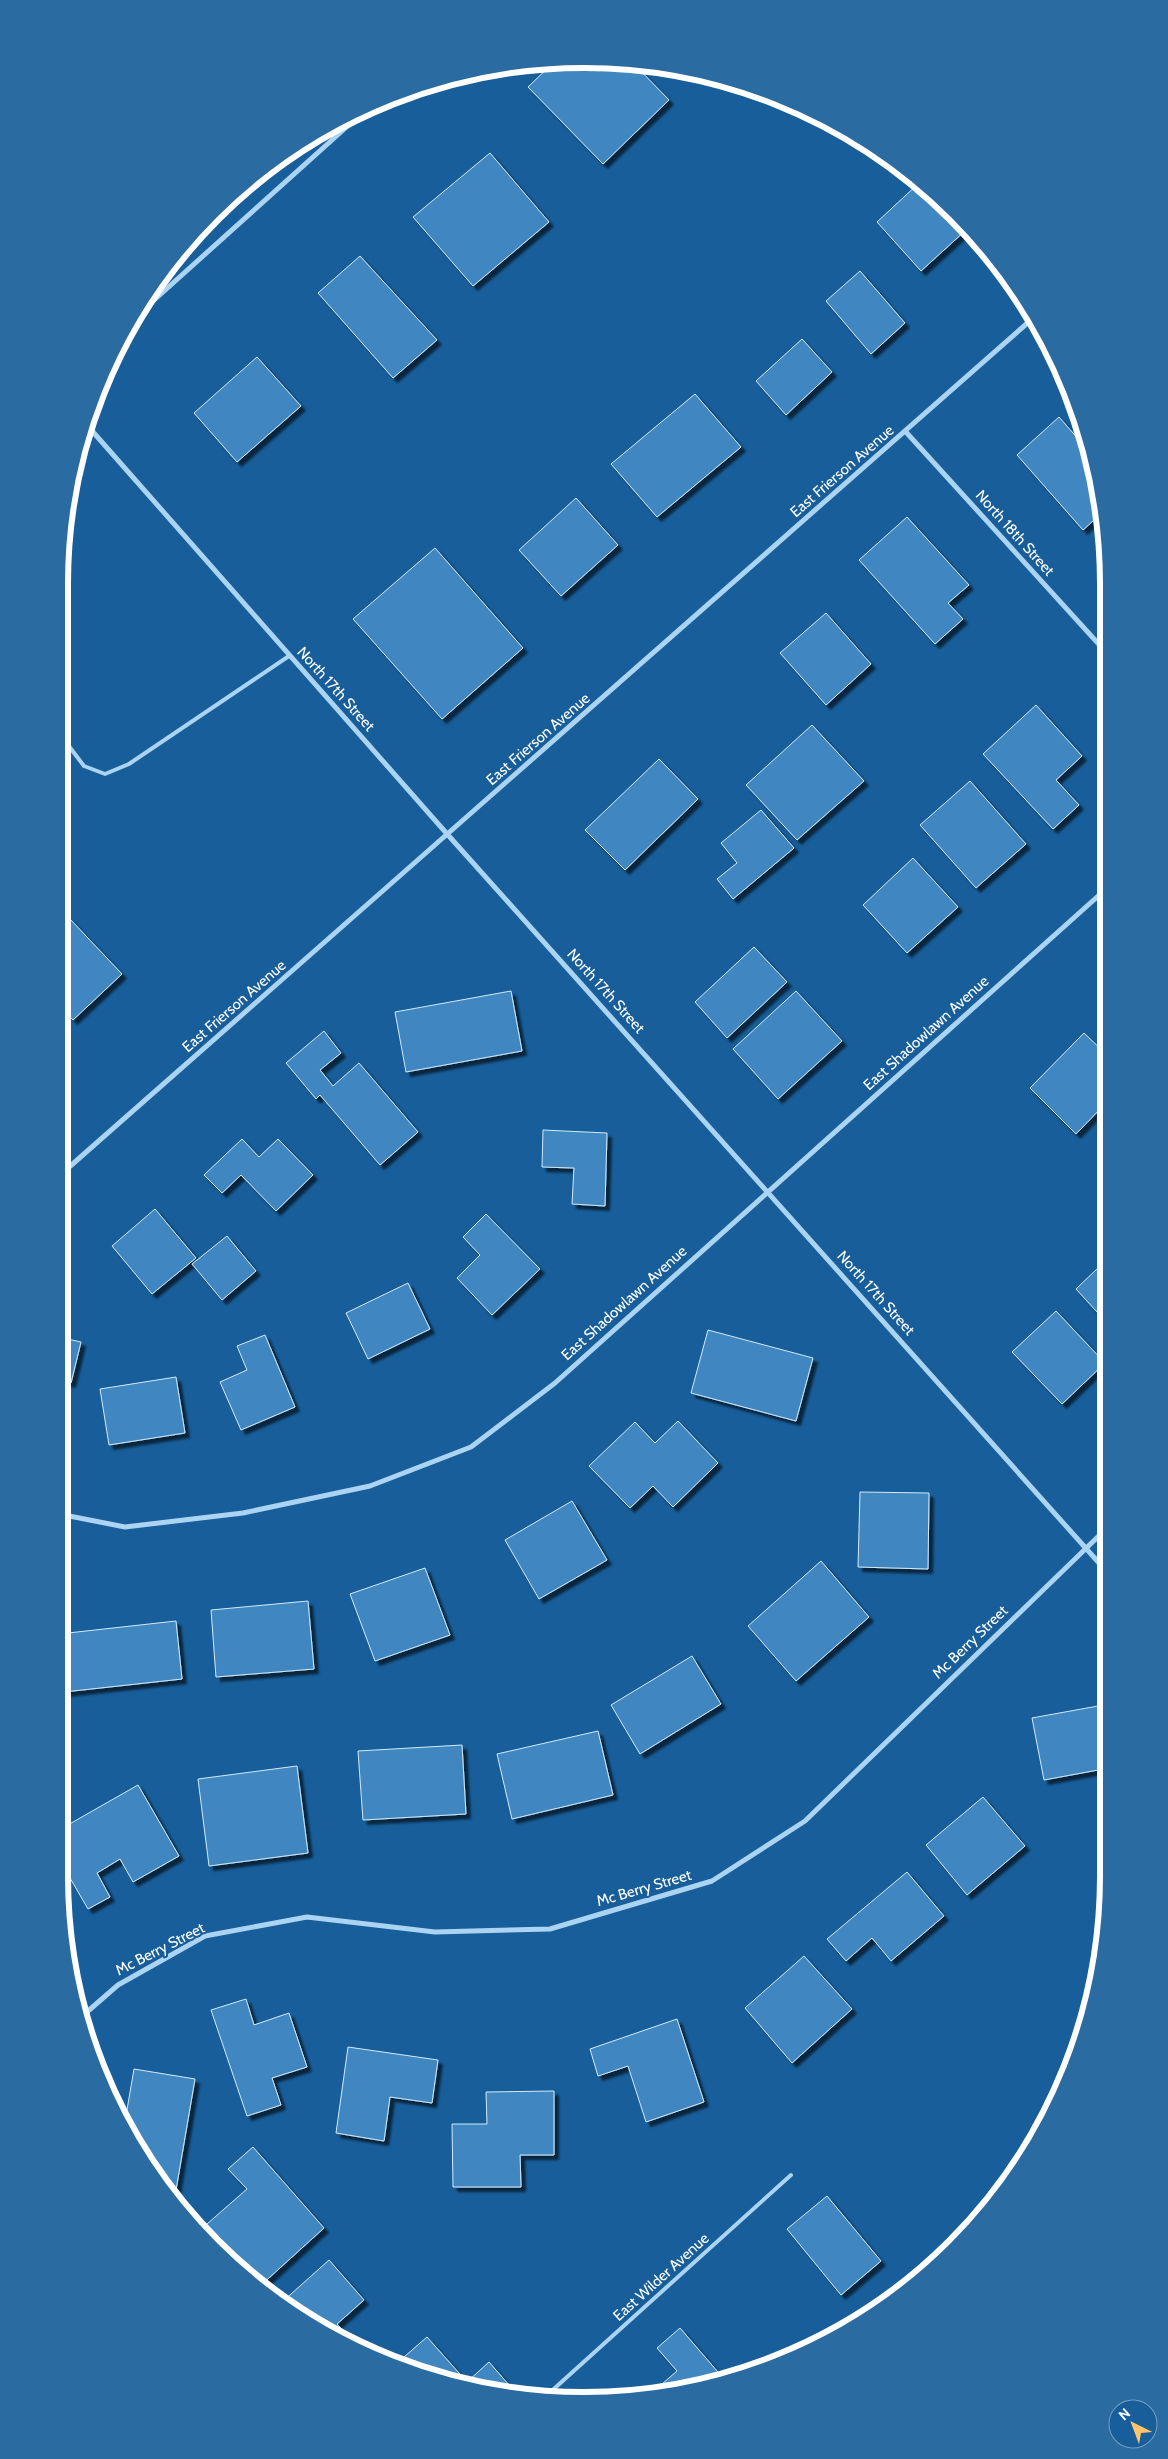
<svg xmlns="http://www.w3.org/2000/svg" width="1168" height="2459" font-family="Cabin,sans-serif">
<defs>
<filter id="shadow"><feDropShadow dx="4.5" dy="4.5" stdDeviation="1" flood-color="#0009"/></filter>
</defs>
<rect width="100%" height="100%" fill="#175e9a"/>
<g fill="#3f87c1" stroke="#d3eafc" filter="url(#shadow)">
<polygon points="584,59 634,64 669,100 603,164 528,87 554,62"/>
<polygon points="490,153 549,222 473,286 413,217"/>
<polygon points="919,183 966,230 921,271 877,222"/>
<polygon points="360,256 437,340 393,378 318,293"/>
<polygon points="860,271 905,323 871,354 826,301"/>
<polygon points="802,339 832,372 786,415 756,381"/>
<polygon points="257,357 301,406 237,462 194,413"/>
<polygon points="695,394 741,447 657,517 611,464"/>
<polygon points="1059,417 1087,449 1104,511 1083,530 1017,455"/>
<polygon points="576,498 618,545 561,596 519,550"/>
<polygon points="907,517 969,585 948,603 963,619 935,644 859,560"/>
<polygon points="435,548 523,648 442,719 353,619"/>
<polygon points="826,613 871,664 826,705 780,653"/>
<polygon points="1036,705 1082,756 1056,780 1079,805 1053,829 983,754"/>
<polygon points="812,725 864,781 797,840 746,785"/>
<polygon points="659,759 698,799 625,870 585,830"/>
<polygon points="970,781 1026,844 976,888 920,825"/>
<polygon points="761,810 794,848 733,899 717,879 737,863 721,843"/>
<polygon points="913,858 958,907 907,953 863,905"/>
<polygon points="69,918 122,974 73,1020 59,1005 59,927"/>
<polygon points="754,947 787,982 727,1038 695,1002"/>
<polygon points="511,991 522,1051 406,1072 395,1012"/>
<polygon points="796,991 842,1041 778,1099 733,1049"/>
<polygon points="324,1031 341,1053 320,1070 333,1086 359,1063 418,1132 380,1165 320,1095 316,1099 286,1063"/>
<polygon points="1084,1033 1107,1055 1107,1102 1076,1134 1030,1088"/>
<polygon points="543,1130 607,1133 605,1206 572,1204 574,1168 542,1167"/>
<polygon points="242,1139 259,1157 278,1139 313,1175 276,1211 241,1175 222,1193 204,1175"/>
<polygon points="155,1209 196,1258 152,1294 112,1246"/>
<polygon points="486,1214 540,1269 492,1315 457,1278 480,1255 463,1237"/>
<polygon points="227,1236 256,1271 222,1300 192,1264"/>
<polygon points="1099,1267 1107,1276 1107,1323 1076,1289"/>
<polygon points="408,1283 430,1329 368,1359 346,1313"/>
<polygon points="1056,1311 1105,1363 1062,1404 1012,1352"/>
<polygon points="708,1330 813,1358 796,1421 691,1393"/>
<polygon points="265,1335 295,1407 241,1430 220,1382 247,1370 237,1346"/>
<polygon points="59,1337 81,1342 71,1383 59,1380"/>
<polygon points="176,1377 185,1433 109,1445 100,1389"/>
<polygon points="678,1421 718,1463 673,1507 653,1486 630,1508 589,1466 635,1422 655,1443"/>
<polygon points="860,1492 929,1493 928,1569 858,1567"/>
<polygon points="572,1501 607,1560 539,1599 505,1540"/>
<polygon points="821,1561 869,1617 796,1681 748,1626"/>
<polygon points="425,1568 450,1635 375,1661 350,1594"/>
<polygon points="308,1601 314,1669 216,1677 211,1610"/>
<polygon points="176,1621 182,1679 64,1692 59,1634"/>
<polygon points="692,1656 721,1704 640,1754 611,1705"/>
<polygon points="1109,1704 1109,1768 1044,1780 1032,1718"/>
<polygon points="598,1731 613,1795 512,1819 497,1754"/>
<polygon points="462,1745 466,1814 363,1820 358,1751"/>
<polygon points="297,1766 308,1853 209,1866 198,1779"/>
<polygon points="138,1785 179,1856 133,1882 120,1859 97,1873 110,1897 88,1909 59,1859 59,1830"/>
<polygon points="983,1797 1025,1846 967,1895 926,1845"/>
<polygon points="907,1872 944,1916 891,1961 872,1938 846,1961 827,1939"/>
<polygon points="804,1956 852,2009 792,2063 745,2008"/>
<polygon points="246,1999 254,2025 289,2013 307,2067 272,2078 281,2105 247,2116 211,2010"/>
<polygon points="677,2019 704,2102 646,2122 628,2066 598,2076 590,2049"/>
<polygon points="348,2047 438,2060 432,2103 390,2097 384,2141 336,2133"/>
<polygon points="134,2069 195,2079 176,2190 166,2189 129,2137 124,2127"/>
<polygon points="554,2091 554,2155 520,2155 521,2187 453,2187 452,2124 487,2124 486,2092"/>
<polygon points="253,2147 324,2228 259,2287 199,2231 247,2189 228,2169"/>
<polygon points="827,2196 881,2261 841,2295 787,2229"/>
<polygon points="329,2260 364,2300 337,2324 355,2343 354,2344 322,2330 281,2303"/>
<polygon points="680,2328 724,2379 657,2395 654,2391 677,2371 657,2348"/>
<polygon points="820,2335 824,2340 803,2350"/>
<polygon points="427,2337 467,2382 489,2362 509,2385 501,2392 482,2390 415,2372 396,2364"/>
</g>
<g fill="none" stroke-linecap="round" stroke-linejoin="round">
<g stroke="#abd3f2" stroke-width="4">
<polyline points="59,733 84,766 105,774 129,764 289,656"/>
<polyline points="546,2396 791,2175"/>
</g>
<g stroke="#abd3f2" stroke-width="5">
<polyline points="133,319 372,104"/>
<polyline points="86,424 448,835 1108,1573"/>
<polyline points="905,431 1105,651"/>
<polyline points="59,1176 1032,319"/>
<polyline points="59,1514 125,1527 243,1513 370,1486 471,1447 555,1383 1106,889"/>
<polyline points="80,2018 118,1985 205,1936 307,1917 435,1932 550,1929 712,1881 805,1821 1108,1527"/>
</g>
</g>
<g text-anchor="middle" stroke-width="4" stroke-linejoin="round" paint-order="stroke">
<g font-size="15" fill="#fff" stroke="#175e9a">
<text transform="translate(842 471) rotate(-41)" y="5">East Frierson Avenue</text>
<text transform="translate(1015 533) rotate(48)" y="5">North 18th Street</text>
<text transform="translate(336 689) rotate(48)" y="5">North 17th Street</text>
<text transform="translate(538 739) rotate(-41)" y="5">East Frierson Avenue</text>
<text transform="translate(606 991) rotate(48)" y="5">North 17th Street</text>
<text transform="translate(234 1006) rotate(-41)" y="5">East Frierson Avenue</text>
<text transform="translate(926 1033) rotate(-42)" y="5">East Shadowlawn Avenue</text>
<text transform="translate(876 1293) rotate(48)" y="5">North 17th Street</text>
<text transform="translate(624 1303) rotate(-42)" y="5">East Shadowlawn Avenue</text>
<text transform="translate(970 1642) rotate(-44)" y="5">Mc Berry Street</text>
<text transform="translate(644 1888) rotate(-16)" y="5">Mc Berry Street</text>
<text transform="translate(160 1949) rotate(-27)" y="5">Mc Berry Street</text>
<text transform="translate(661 2277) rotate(-42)" y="5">East Wilder Avenue</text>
</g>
</g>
<path d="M0 0H1168V2459H0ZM584 68H584A516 516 0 0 1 1100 584V1876A516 516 0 0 1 584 2392H584A516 516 0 0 1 68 1876V584A516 516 0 0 1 584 68Z" fill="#2a6ba2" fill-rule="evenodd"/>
<path fill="none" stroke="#fff" stroke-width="6" d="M584 68H584A516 516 0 0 1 1100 584V1876A516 516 0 0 1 584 2392H584A516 516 0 0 1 68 1876V584A516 516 0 0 1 584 68Z"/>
<g transform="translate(1133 2424) rotate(318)"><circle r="24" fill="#175e9a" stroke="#749ec2"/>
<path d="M0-4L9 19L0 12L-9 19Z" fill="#ffc56c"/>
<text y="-8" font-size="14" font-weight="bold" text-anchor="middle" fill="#ffffff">N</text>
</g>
</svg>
